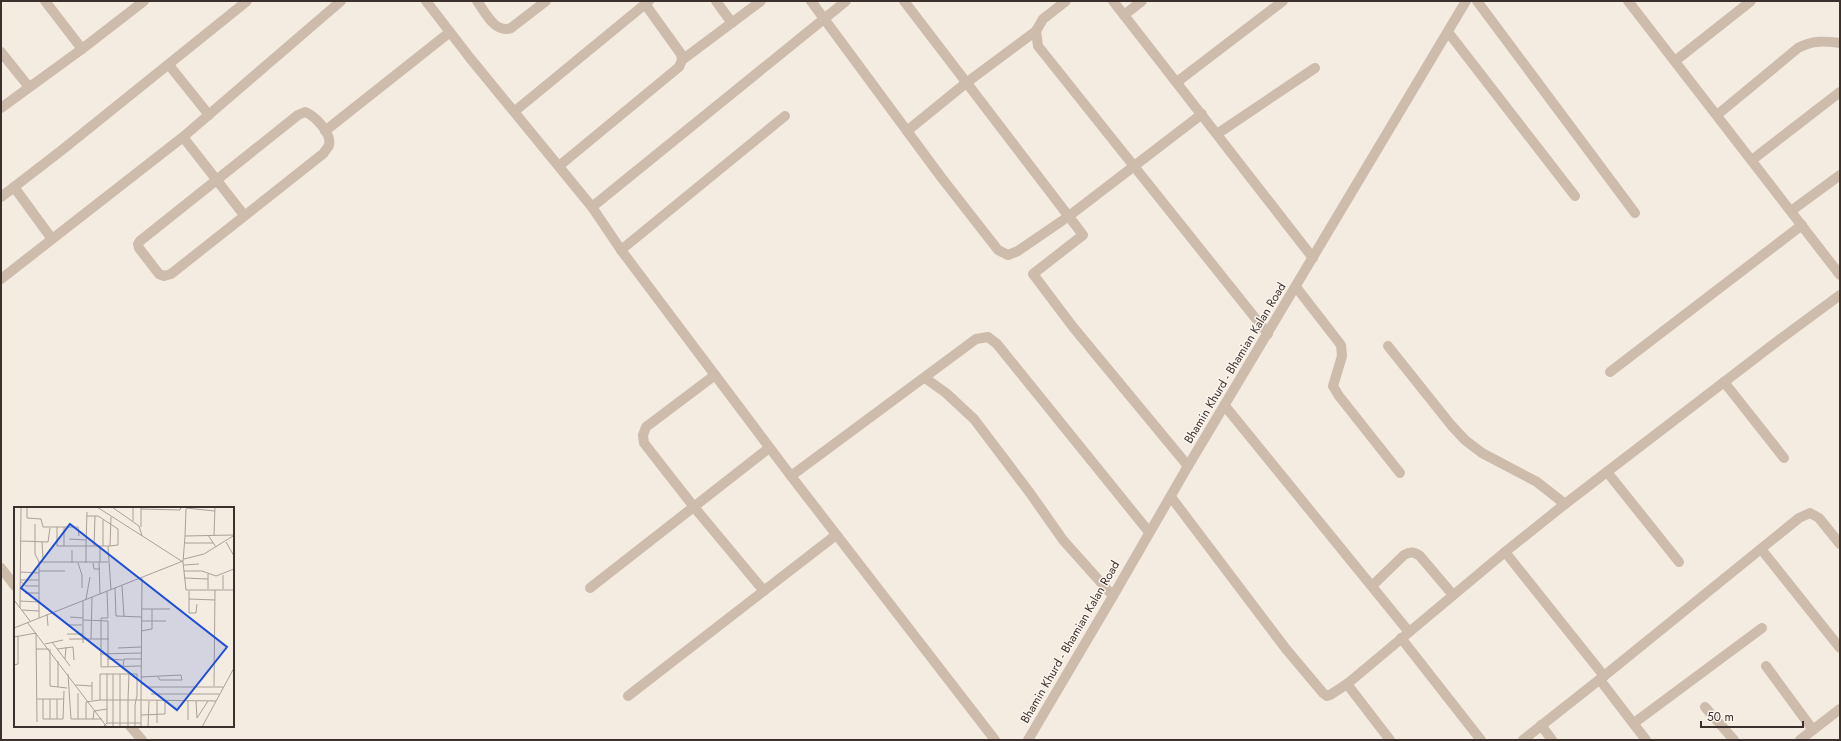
<svg xmlns="http://www.w3.org/2000/svg" width="1841" height="741" font-family="Jost,sans-serif">
<rect width="100%" height="100%" fill="#f4ebe1"/>
<g fill="none" stroke-linecap="round" stroke-linejoin="round">
<g stroke="#cdbbac" stroke-width="10">
<polyline points="45,1 82,49"/>
<polyline points="426,1 470,58 592,207 621,250 791,476 995,740"/>
<path d="M477 1C485 12 495 34 511 28L546 1"/>
<polyline points="716,1 732,23"/>
<polyline points="811,1 941,177 998,250 1008,255 1018,251 1069,216 1202,114"/>
<polyline points="904,1 1083,235 1033,274 1073,327 1188,466"/>
<polyline points="1066,1 1043,19 1036,31 1038,46 1268,334"/>
<polyline points="1113,1 1313,258"/>
<polyline points="1477,1 1635,213"/>
<polyline points="1628,1 1840,275"/>
<polyline points="1124,15 1142,1"/>
<polyline points="1448,32 1575,196"/>
<polyline points="1,52 29,87"/>
<polyline points="682,60 761,1"/>
<polyline points="1675,61 1751,1"/>
<polyline points="169,65 209,115"/>
<polyline points="1177,82 1283,1"/>
<polyline points="1,108 82,49 144,1"/>
<polyline points="515,111 649,1"/>
<path d="M305 112C314 115 332 133 329 145 329 147 325 150 324 153L171 274 164 276 159 274 139 248 138 244 140 241 298 115Z"/>
<path d="M1717 115 1798 48C1813 40 1824 41 1840 43"/>
<polyline points="325,131 450,32"/>
<polyline points="907,131 966,83 1036,31"/>
<polyline points="1217,134 1315,68"/>
<polyline points="183,137 244,215"/>
<polyline points="1752,160 1840,92"/>
<polyline points="559,166 679,67 682,60 681,54 645,4"/>
<polyline points="14,187 52,239"/>
<polyline points="1,197 62,150 247,1"/>
<polyline points="592,207 846,1"/>
<polyline points="1791,211 1840,175"/>
<polyline points="621,250 785,116"/>
<polyline points="1,279 183,137 341,1"/>
<polyline points="1296,287 1341,345 1342,356 1333,386 1339,396 1400,473"/>
<polyline points="1388,346 1451,425 1465,440 1482,453 1537,482 1565,504"/>
<polyline points="1610,372 1802,225"/>
<polyline points="715,375 646,427 643,435 644,443 694,507 764,591"/>
<polyline points="925,378 946,393 974,419 1030,493 1063,540 1113,596"/>
<polyline points="1724,382 1784,458"/>
<polyline points="1225,406 1409,632"/>
<polyline points="1607,472 1679,562"/>
<polyline points="791,476 976,339 988,337 997,344 1149,532"/>
<polyline points="1171,497 1286,649 1323,693 1327,696 1330,695 1347,684 1505,552 1565,504 1775,343 1840,295"/>
<polyline points="1761,549 1840,648"/>
<polyline points="1505,552 1604,676"/>
<polyline points="1,568 15,586"/>
<path d="M1372 586 1404 555C1411 551 1414 552 1420 556L1453 595"/>
<polyline points="590,588 769,448"/>
<polyline points="1401,638 1481,740"/>
<polyline points="1766,666 1813,730"/>
<polyline points="1600,680 1646,740"/>
<polyline points="1347,684 1390,740"/>
<polyline points="628,696 836,535"/>
<polyline points="1705,707 1734,740"/>
<polyline points="1634,723 1762,628"/>
<polyline points="1541,725 1552,740"/>
<polyline points="130,726 142,740"/>
<polyline points="1028,740 1113,596 1188,466 1466,1"/>
<polyline points="1523,740 1604,676 1799,518 1810,513 1819,518 1840,544"/>
<polyline points="1800,740 1840,709"/>
</g>
</g>
<g text-anchor="middle" stroke-width="3" stroke-linejoin="round" paint-order="stroke">
<g font-size="12" fill="#3b302b" stroke="#fbf5ee">
<text transform="translate(1235 363) rotate(-59)" y="4">Bhamin Khurd - Bhamian Kalan Road</text>
<text transform="translate(1070 642) rotate(-60)" y="4">Bhamin Khurd - Bhamian Kalan Road</text>
</g>
</g>
<g transform="translate(14 507)">
<rect width="220" height="220" fill="#f4ebe1"/>
<path fill="none" stroke="#aaa098" stroke-width="1" d="M13 0V11L27 12 29 20H64L65 29M83 0 169 55 172 83H220M98 0 125 19 128 29M172 1 201 4M127 2 166 3 167 0M73 9H84L104 22V38L96 39M119 14V0M21 17V47L25 55V111M43 20V39H96L97 10M50 20V39M127 20V0M194 28 202 40M200 28 201 0M171 29 172 2M55 32 72 33M6 34 34 35 36 21M28 35 29 51M212 35 220 49M171 36H199M72 39 73 5M72 39V56M80 39 81 9M86 39V55M89 39V13M94 39 97 83M58 43V56M170 52 190 47 219 29M25 55H94M85 55 86 87M169 55 171 29 220 28M64 56 68 68V81M79 56 80 62H86M170 58 185 57M25 64H51M170 64H188L202 69 220 62M6 65 25 66M209 68V82M128 71 127 193 202 194M170 71 194 72M6 73H25M6 74 12 79H25M108 79 110 109M101 81 102 109 128 110M194 82V67M93 84 94 111H87V160L127 159M175 84V106H182L183 97M11 86H25M72 92 76 70M175 92 201 93M0 93 16 114M6 94 25 95M69 94V136M6 101 7 0M128 102H156M8 103 25 104M33 107 34 119M56 110 69 111M69 113 94 114V160M128 114H152M13 115 93 220M53 118H68M0 121 169 54M127 124 138 122V102M53 127H69M0 130 22 126 23 215M55 132H77L78 90M77 132H95M38 135 56 159M31 137 49 133M104 141 127 140M22 142H35M36 142V179L53 181M43 142 59 140 60 153M86 147 127 146M51 152 52 140M94 152 109 153M44 154V180M0 158 4 157V129M109 160 110 152H127M54 167 57 212H88M127 170 167 168 168 173H146L144 170M78 175V193M127 176 134 180H209M62 178 78 179M200 179 201 83M64 186V212M137 187H205M23 192H50M29 192V212H49L50 184M36 192V212M43 192V212M114 193 115 167M174 194V213M182 194 183 211 194 194M127 208 151 207V193M72 212V195L86 193M79 212 80 204 93 202M93 216H127M143 216V193M57 220H84M89 220 93 216V167M99 220V167M106 220V167M114 220V193M121 220V198L122 193 123 189V167H86V193H127V220M134 220 135 194M188 220 220 161"/>
<path fill="#1d4ed8" fill-opacity="0.15" stroke="#1d4ed8" stroke-width="2" d="M56 17 213 140 163 203 7 81Z"/>
<rect width="220" height="220" fill="none" stroke="#3b302b" stroke-width="2"/>
</g>
<rect width="1841" height="741" fill="none" stroke="#3b302b" stroke-width="4"/>
<path d="M1701 721v6h102v-6" fill="none" stroke="#3b302b" stroke-width="2"/>
<text x="1707" y="721" font-size="12" fill="#3b302b" stroke="#fbf5ee" stroke-width="3" paint-order="stroke">50 m</text>
</svg>
